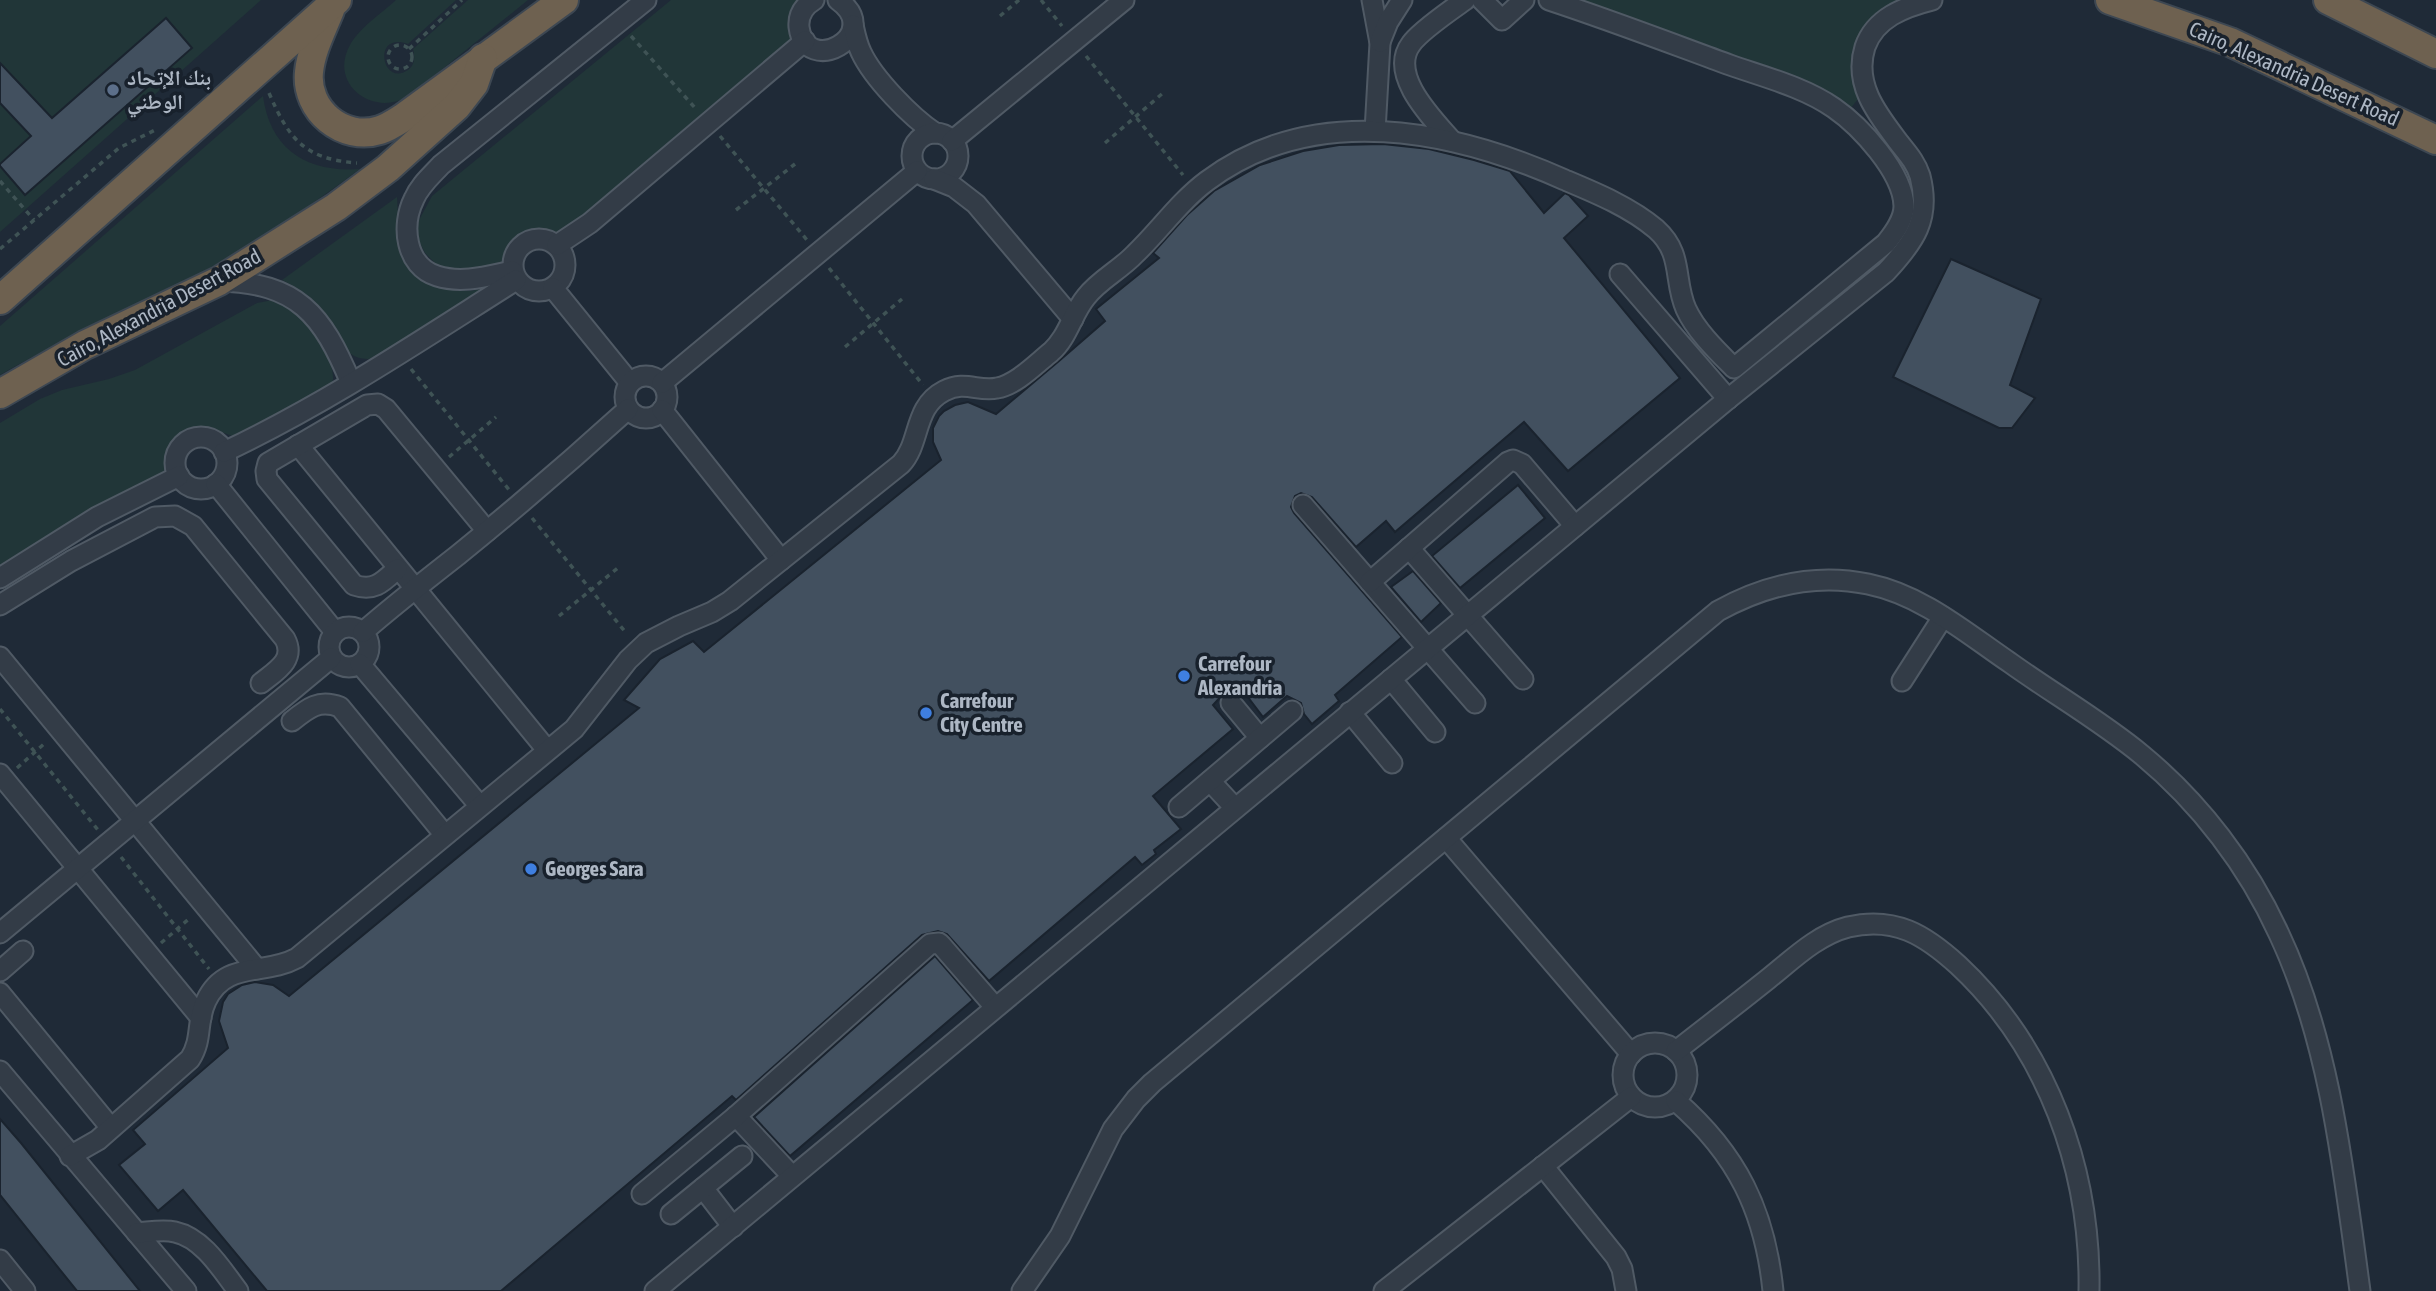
<svg xmlns="http://www.w3.org/2000/svg" width="2436" height="1291" font-family="'Asap Condensed','Noto Naskh Arabic',sans-serif">
<rect width="100%" height="100%" fill="#1f2a37"/>
<g fill="#213638">
<polygon points="0,0 261,0 0,232"/>
<path d="M396 0H456L408 44C371 31 382 88 408 70 415 65 415 57 413 49L468 0H528L409 96C373 118 328 84 350 45 359 28 382 13 396 0Z"/>
<polygon points="671,0 802,0 792,39 587,216 561,233 525,231 514,238 505,260 493,267 455,274 437,265 425,253 418,239 418,222 432,196"/>
<path d="M1569 0H1904C1891 9 1873 18 1863 29 1847 49 1850 77 1858 99L1850 109Z"/>
<path d="M263 96C270 150 308 173 360 169 296 217 229 260 157 296 105 323 51 345 0 375V326Z"/>
<path d="M397 197 399 234 433 284 453 290 471 291 498 285 381 357C341 367 341 335 322 310 312 296 297 288 282 280Z"/>
<path d="M273 300C285 303 298 310 306 320 318 334 338 368 332 385L239 439C216 429 182 418 170 449 167 458 166 468 163 477L0 568V423L40 399 62 390 109 379 135 370 257 303Z"/>
</g>
<g fill="#42505f" stroke="#1a232e" stroke-width="2">
<polygon points="166,18 192,48 25,195 0,166 0,164 31,136 0,103 0,63 52,118"/>
<polygon points="1383,144 1429,149 1474,160 1510,171 1544,213 1565,193 1569,195 1588,216 1564,238 1680,378 1568,471 1524,422 1395,532 1386,521 1356,547 1312,497 1301,493 1295,496 1291,507 1294,513 1402,637 1335,695 1339,701 1312,724 1304,714 1301,703 1287,696 1263,717 1238,684 1224,693 1213,705 1233,729 1153,796 1181,829 1154,850 1156,854 1142,865 1135,857 989,981 947,934 938,931 922,935 736,1100 732,1096 501,1291 267,1291 183,1190 158,1211 119,1165 145,1144 133,1130 228,1048 219,1021 223,1002 228,994 242,985 255,982 273,985 289,996 639,708 624,700 660,659 693,641 704,652 941,460 933,442 933,428 939,416 944,411 955,405 968,402 996,414 1059,361 1105,321 1096,309 1159,258 1153,253 1187,215 1214,191 1260,165 1303,151 1339,145"/>
<polygon points="1951,259 2041,299 2010,385 2035,398 2012,428 1999,428 1893,377"/>
<polygon points="1518,485 1545,518 1460,588 1432,556"/>
<polygon points="1413,571 1441,603 1421,622 1391,587"/>
<polygon points="935,956 973,1000 790,1156 754,1117"/>
<polygon points="0,1119 21,1143 140,1291 77,1291 0,1195"/>
</g>
<g fill="none" stroke-linecap="round" stroke-linejoin="round">
<defs>
<g id="minor">
<path d="M814 0C804 6 798 15 799 27 805 78 886 35 838 0"/>
<polyline points="1372,0 1380,43 1375,131"/>
<polyline points="1482,0 1502,20 1524,0"/>
<path d="M853 25C855 34 857 44 861 52 873 78 911 117 935 133"/>
<polyline points="1380,42 1388,22 1402,0"/>
<circle cx="935" cy="156" r="23"/>
<polyline points="952,141 1124,0"/>
<path d="M1452 141C1433 119 1388 75 1411 44 1420 31 1451 10 1465 0"/>
<polyline points="934,179 954,187 976,204 1073,319"/>
<circle cx="539" cy="265" r="26"/>
<polyline points="557,245 590,223 805,41"/>
<path d="M512 271C488 276 462 284 437 276 405 266 401 225 414 199 420 185 431 176 441 165L646 0"/>
<polyline points="1620,274 1728,399"/>
<path d="M219 281C298 283 322 314 351 383"/>
<polyline points="553,288 630,383"/>
<circle cx="646" cy="397" r="21"/>
<polyline points="662,383 917,171"/>
<polyline points="662,410 781,560"/>
<circle cx="201" cy="463" r="26"/>
<polyline points="298,445 547,750"/>
<path d="M224 452C326 404 421 340 516 280"/>
<polyline points="216,484 335,632"/>
<polyline points="1303,505 1475,703"/>
<polyline points="1409,548 1523,679"/>
<path d="M397 569C383 582 374 592 354 585L267 479 266 471 268 463 367 405 378 404 386 409 487 531"/>
<polyline points="0,578 97,517 179,476"/>
<polyline points="1370,582 1508,462 1513,460 1522,464 1575,526"/>
<path d="M0 605 71 561 155 517 175 516 193 526 285 639C296 660 276 671 261 683"/>
<circle cx="349" cy="647" r="20"/>
<path d="M363 632C394 605 426 580 458 555 516 508 573 459 628 409"/>
<polyline points="0,657 257,969"/>
<polyline points="360,664 479,805"/>
<polyline points="1391,679 1435,732"/>
<polyline points="1902,681 1943,617"/>
<polyline points="1231,703 1260,738"/>
<polyline points="1350,712 1392,763"/>
<path d="M292 721C308 708 319 699 340 707L444 834"/>
<polyline points="0,774 201,1018"/>
<polyline points="1210,781 1235,808"/>
<polyline points="1179,807 1292,711"/>
<polyline points="1446,838 1631,1054"/>
<polyline points="0,933 331,658"/>
<polyline points="0,971 23,951"/>
<polyline points="0,993 111,1128"/>
<circle cx="1655" cy="1075" r="32"/>
<path d="M1676 1051C1707 1027 1738 1003 1768 979 1793 959 1817 935 1848 927 1895 916 1925 935 1958 965 2048 1049 2091 1170 2089 1291"/>
<polyline points="0,1071 186,1291"/>
<path d="M1676 1101C1737 1154 1765 1211 1773 1291"/>
<polyline points="736,1116 792,1176"/>
<path d="M70 1156 98 1140 190 1059C203 1039 196 1021 206 1001 225 960 264 976 297 958L574 729 628 660 646 643 679 626 712 612 730 601 901 464C921 443 913 407 944 391 965 380 978 392 997 388 1016 385 1036 364 1051 352 1068 337 1072 314 1086 297 1099 280 1120 270 1135 254 1160 230 1179 202 1207 181 1314 101 1453 130 1565 180 1596 193 1630 207 1656 229 1684 254 1673 280 1686 309 1696 331 1717 351 1734 368L1886 243C1894 233 1904 220 1904 206 1903 172 1860 126 1834 108 1804 87 1764 77 1730 65 1670 43 1610 20 1549 0"/>
<polyline points="1543,1166 1616,1257 1622,1269 1626,1291"/>
<polyline points="703,1188 733,1227"/>
<polyline points="642,1194 736,1116 930,944 939,943 942,946 995,1007"/>
<polyline points="671,1214 742,1156"/>
<path d="M137 1233C150 1232 163 1229 175 1232 203 1238 222 1270 238 1291"/>
<polyline points="0,1260 25,1291"/>
<path d="M655 1291 1728 399 1886 272C1914 242 1931 219 1920 176 1916 163 1908 154 1900 144 1878 115 1853 85 1865 47 1875 18 1904 7 1932 0"/>
<path d="M1022 1291 1060 1236 1113 1129 1136 1099 1152 1083 1718 611C1765 585 1815 573 1868 584 1922 595 1965 632 2009 662 2052 693 2101 721 2142 755 2200 803 2248 866 2279 934 2330 1042 2344 1173 2360 1291"/>
<polyline points="1384,1291 1631,1097"/>
</g>
<g id="highway">
<polyline points="2110,0 2230,42 2436,140"/>
<polyline points="2328,0 2436,54"/>
<path d="M330 10C322 30 311 51 309 72 305 110 343 142 380 130 389 127 396 122 404 117L564 0"/>
<polyline points="0,300 337,0"/>
<polyline points="0,394 85,345 219,281 336,207 388,168 457,106 474,84 483,58"/>
</g>
</defs>
<use href="#minor" stroke="#505a65" stroke-width="23"/>
<use href="#highway" stroke="#3d4752" stroke-width="32"/>
<g stroke="#3f5355" stroke-width="3.5" stroke-dasharray="5 5" stroke-linecap="butt">
<polyline points="1041,0 1062,26"/>
<polyline points="1000,16 1019,0"/>
<polyline points="631,36 696,109"/>
<circle cx="400" cy="57" r="12"/>
<polyline points="409,49 462,0"/>
<polyline points="1086,56 1183,175"/>
<path d="M269 93C289 139 304 159 357 163"/>
<polyline points="720,136 807,240"/>
<polyline points="1105,143 1163,93"/>
<polyline points="0,181 34,220"/>
<polyline points="736,210 795,164"/>
<polyline points="0,249 119,148 157,129"/>
<polyline points="829,268 923,385"/>
<polyline points="845,347 902,299"/>
<polyline points="411,369 510,491"/>
<polyline points="449,457 496,417"/>
<polyline points="532,518 627,634"/>
<polyline points="559,616 619,567"/>
<polyline points="0,709 98,830"/>
<polyline points="17,768 45,743"/>
<polyline points="121,857 209,969"/>
<polyline points="161,943 190,918"/>
</g>
<use href="#minor" stroke="#333c47" stroke-width="19"/>
<use href="#highway" stroke="#6e6150" stroke-width="28"/>
</g>
<circle fill="#5c6f8a" stroke="#18212c" stroke-width="2.5" cx="113" cy="90" r="7"/>
<g fill="#3f7fe0" stroke="#18212c" stroke-width="2.5">
<circle cx="1184" cy="676" r="7"/>
<circle cx="926" cy="713" r="7"/>
<circle cx="531" cy="869" r="7"/>
</g>
<g text-anchor="middle" stroke-width="7" stroke-linejoin="round" paint-order="stroke">
<g font-size="21" fill="#adb7c4" stroke="#18212c">
<text transform="translate(2294 74) rotate(24)" y="7">Cairo, Alexandria Desert Road</text>
<text transform="translate(159 308) rotate(-28)" y="7">Cairo, Alexandria Desert Road</text>
</g>
<g font-size="21" font-weight="bold" fill="#adb7c4" stroke="#18212c" text-anchor="start">
<text x="127" y="85">بنك الإتحاد<tspan x="127" dy="24">الوطني</tspan></text>
<text x="1198" y="671">Carrefour<tspan x="1198" dy="24">Alexandria</tspan></text>
<text x="940" y="708">Carrefour<tspan x="940" dy="24">City Centre</tspan></text>
<text x="545" y="876">Georges Sara</text>
</g>
</g>
</svg>
